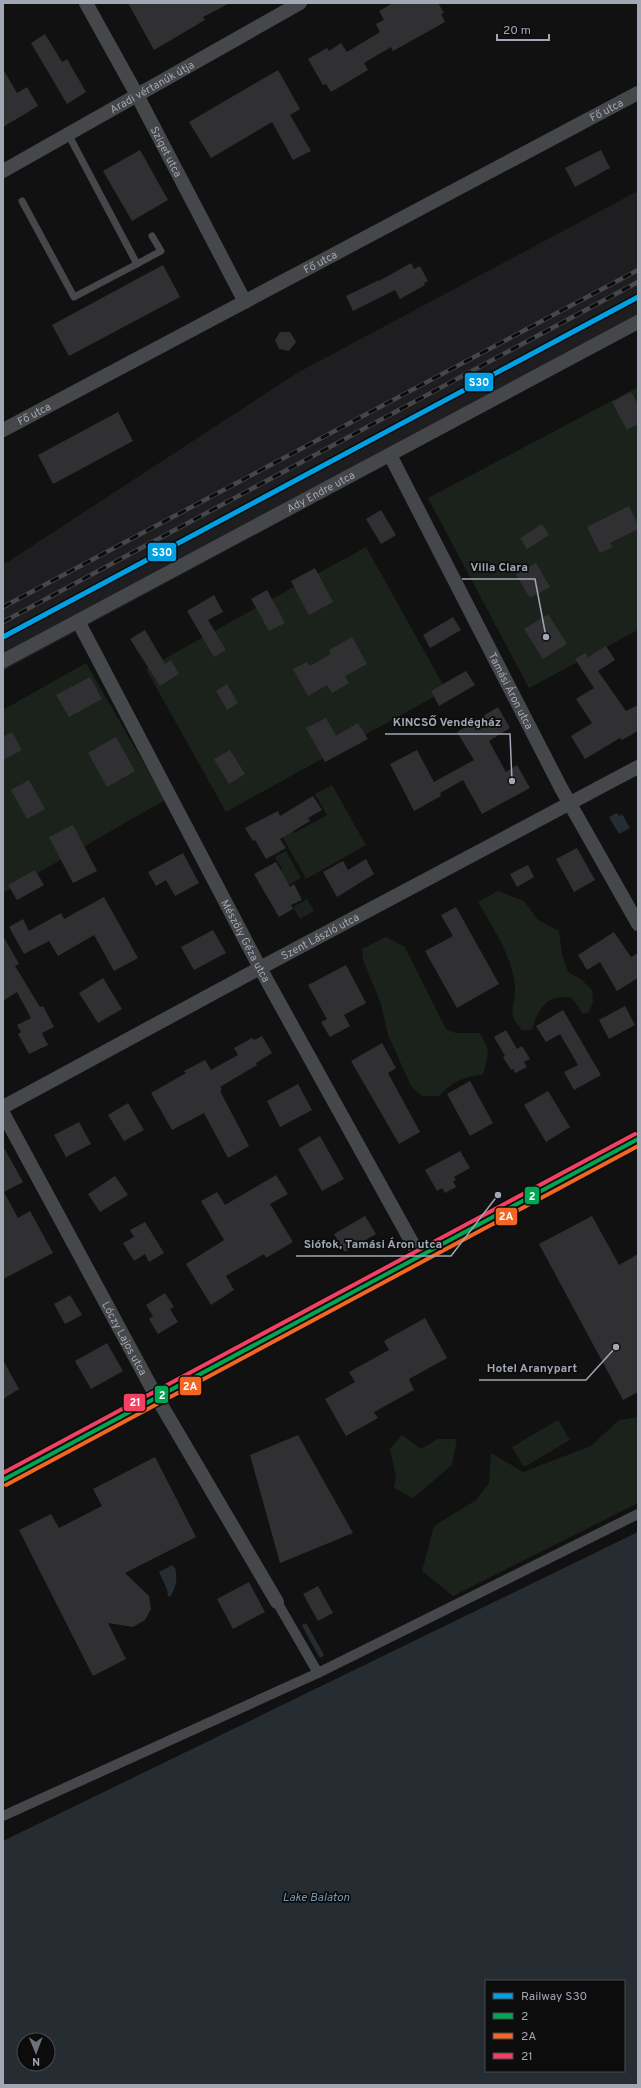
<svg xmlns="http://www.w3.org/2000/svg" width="641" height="2088" font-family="Overpass,sans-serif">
<rect width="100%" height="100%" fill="#111112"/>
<polygon fill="#1e1e20" points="638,191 638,329 3,671 3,565 297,373"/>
<g fill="#1b221c">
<polygon points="638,387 638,630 529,688 428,498"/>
<polygon points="366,547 446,690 226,812 146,669"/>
<polygon points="86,663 165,800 3,893 3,710"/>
<polygon points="332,785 366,845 306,879 282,836 292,830 294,833 327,815 315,794"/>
<polygon points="286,851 301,878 283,888 275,873 282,869 275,857"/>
<path d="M498 891 524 901 538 920 559 931 562 954 568 972 582 980 592 990 593 1002 589 1012 583 1014 572 998C547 993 538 1009 532 1030H522C505 1011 516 1007 515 987 513 957 493 928 478 902Z"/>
<polygon points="307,899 314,911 300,919 293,907"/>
<path d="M386 937 405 947 446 1029 456 1033H479C492 1050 488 1055 483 1075 464 1076 452 1082 439 1096H422L411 1086 388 1035 381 1004 363 960 362 949Z"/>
<polygon points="638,1417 638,1503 453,1596 422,1571 434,1526 476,1500 489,1483 491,1453 523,1472 591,1446 619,1420"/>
<polygon points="558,1420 570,1440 524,1467 512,1447"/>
<polygon points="402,1435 421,1449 438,1439 457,1439 452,1465 413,1498 394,1488 396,1477 390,1449"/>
</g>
<g fill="#252d33" fill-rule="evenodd">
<polygon points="617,813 619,816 622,814 630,828 619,834 609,817"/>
<path d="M638 1532V2085H3V1841ZM486 1981H624V2071H486ZM24 2040H48V2064H24Z"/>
<path d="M172 1565 175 1568C178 1578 176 1588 170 1597L168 1596 167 1589 159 1572Z"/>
</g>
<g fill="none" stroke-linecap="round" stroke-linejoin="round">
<polyline stroke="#252d33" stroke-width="5" points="305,1626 321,1655"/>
</g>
<g fill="#303032">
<polygon points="128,3 230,3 203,17 205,20 154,50"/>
<polygon points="393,3 438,3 444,13 441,14 445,22 393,51 391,47 364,63 368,70 331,92 326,84 323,85 308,59 327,48 329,51 341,43 347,52 380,32 376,24 384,20 379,11"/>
<polygon points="45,34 62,62 67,59 86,92 67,104 31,43"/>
<polygon points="3,69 17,93 27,87 38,106 3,127"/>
<polygon points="278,70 300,109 290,115 311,151 293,160 272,122 211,158 189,122"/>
<polygon points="140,150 168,200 132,221 103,171"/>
<polygon points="601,150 610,168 575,187 565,168"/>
<polygon points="411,263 414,269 420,266 428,281 424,283 425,285 400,299 395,290 353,311 346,296 379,280 379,281"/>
<polygon points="163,265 180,297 69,356 52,325"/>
<polygon points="280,332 290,332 296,342 289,351 279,349 275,340"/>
<polygon points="631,392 638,404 638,424 627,430 612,402"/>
<polygon points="118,412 133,441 53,484 38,455"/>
<polygon points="629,506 638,525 638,529 610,543 613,547 600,553 587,527"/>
<polygon points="381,510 396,535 381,544 366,519"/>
<polygon points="542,524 549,535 527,549 520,538"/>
<polygon points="536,563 550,587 530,598 516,574"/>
<polygon points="315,568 333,602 309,615 291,581"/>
<polygon points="267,590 285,623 269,631 251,599"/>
<polygon points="214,595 223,612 208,620 226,650 214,657 187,611"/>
<polygon points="548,614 567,644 543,659 524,629"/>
<polygon points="453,617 461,630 430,648 423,635"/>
<polygon points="145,630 165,664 171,660 179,674 160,686 130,639"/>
<polygon points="352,637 367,664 345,676 349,683 332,693 327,685 308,696 293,669 307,662 310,666 331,654 329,650"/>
<polygon points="606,646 615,660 598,671 626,711 638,705 638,731 622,740 620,738 585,759 571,736 592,723 576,699 594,688 575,659 585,653 588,657"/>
<polygon points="466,671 475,685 439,706 431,691"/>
<polygon points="90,677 102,699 69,717 56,695"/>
<polygon points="227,684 238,703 227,710 216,691"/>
<polygon points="498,707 510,728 489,741 506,772 517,765 530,788 482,814 463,780 440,793 441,796 414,811 390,764 417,750 434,782 474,760 457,732"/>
<polygon points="326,718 336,736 358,723 368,739 325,762 306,728"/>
<polygon points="12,732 22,750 3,760 3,737"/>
<polygon points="116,737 135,771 107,787 88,753"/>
<polygon points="230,750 245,774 229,784 214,759"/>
<polygon points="29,780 45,809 27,819 11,790"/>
<polygon points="313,796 322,810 308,818 310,821 280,839 286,848 266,859 255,840 253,841 245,828 278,811 280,816"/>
<polygon points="73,825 97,871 73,883 49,837"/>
<polygon points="577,848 595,880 574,892 556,859"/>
<polygon points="183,853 199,883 175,896 166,880 156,886 148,872"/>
<polygon points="366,859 374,874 337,897 323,872 343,861 348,870"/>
<polygon points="276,862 290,887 294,884 302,900 291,905 293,909 279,917 254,874"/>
<polygon points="528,865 534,877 517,887 510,874"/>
<polygon points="35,870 44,885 17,900 8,885"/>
<polygon points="104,897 138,958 114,971 94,935 58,956 49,941 24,954 9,927 23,919 29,931 61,913 64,919"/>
<polygon points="456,907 499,984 457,1008 425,951 453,936 441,915"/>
<polygon points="213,930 226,953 194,970 181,947"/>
<polygon points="614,932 631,957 638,953 638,978 617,991 600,962 587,970 578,955"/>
<polygon points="3,936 19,964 15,966 40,1007 43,1006 54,1027 42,1033 48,1045 29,1054 18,1034 21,1032 17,1025 31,1018 17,992 3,1001"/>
<polygon points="346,965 366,1003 344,1015 350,1026 330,1037 321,1022 327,1019 308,985"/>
<polygon points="103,978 122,1009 98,1023 79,993"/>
<polygon points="625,1006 635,1025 609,1039 599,1020"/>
<polygon points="563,1010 601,1075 574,1090 564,1072 578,1065 560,1034 546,1042 536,1026"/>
<polygon points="506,1030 517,1049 522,1046 530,1059 524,1062 527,1067 515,1073 513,1069 511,1070 503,1057 505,1056 494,1037"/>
<polygon points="262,1036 272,1053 256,1063 257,1065 220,1087 222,1090 220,1091 249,1146 228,1158 204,1113 172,1130 151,1093 186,1073 184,1071 205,1060 211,1070 238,1055 234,1048 252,1038 254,1040"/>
<polygon points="382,1043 396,1068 388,1073 420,1132 399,1144 351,1061"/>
<polygon points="470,1081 493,1123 470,1136 447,1094"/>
<polygon points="298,1084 312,1110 280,1127 267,1101"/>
<polygon points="548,1091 570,1127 546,1142 524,1105"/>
<polygon points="128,1103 144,1130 124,1141 108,1115"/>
<polygon points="79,1122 91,1144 66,1157 54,1135"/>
<polygon points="320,1136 344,1179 322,1191 298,1149"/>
<polygon points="3,1146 23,1182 4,1192 18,1218 30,1211 53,1253 3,1279"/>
<polygon points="460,1151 470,1168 454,1177 456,1180 453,1181 456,1187 445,1193 442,1188 437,1191 425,1170"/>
<polygon points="276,1175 288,1194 270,1204 293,1242 266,1258 264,1254 226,1276 234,1290 211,1305 186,1264 224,1240 201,1201 217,1192 225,1205"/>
<polygon points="115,1176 128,1195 100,1212 88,1194"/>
<polygon points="365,1216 376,1234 345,1252 334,1234"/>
<polygon points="592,1216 619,1265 638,1254 638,1392 623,1400 539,1244"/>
<polygon points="145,1222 164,1253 149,1262 145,1254 134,1261 123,1243 134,1237 130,1230"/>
<polygon points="165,1293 174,1307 170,1309 178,1322 158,1334 149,1319 153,1316 146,1305"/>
<polygon points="70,1295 82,1315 65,1324 54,1304"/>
<polygon points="425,1318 447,1358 409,1379 414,1390 374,1412 378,1418 346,1436 325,1399 355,1382 349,1372 389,1350 384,1341"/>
<polygon points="107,1343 123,1371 91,1389 75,1361"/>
<polygon points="3,1360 19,1389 3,1399"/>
<polygon points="298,1435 353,1533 280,1563 250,1455"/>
<polygon points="155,1457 196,1537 125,1573 149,1596 151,1609 145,1620 133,1627 108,1623 126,1659 93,1676 19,1530 51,1514 59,1528 102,1506 93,1489"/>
<polygon points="249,1582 265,1612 233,1629 217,1599"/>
<polygon points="318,1586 333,1613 318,1621 303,1594"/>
</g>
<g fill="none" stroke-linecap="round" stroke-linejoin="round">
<g stroke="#45474a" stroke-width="7">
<polyline points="22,201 74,297 137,264 68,134"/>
<polyline points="137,264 161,251 152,236"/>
</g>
<g stroke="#45474a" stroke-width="10">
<polyline points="277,1602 318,1673"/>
<polyline points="3,1816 318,1673 638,1514"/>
</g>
<g stroke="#45474a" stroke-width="14">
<path id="s1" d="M86 3 137 95 245 302"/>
<path id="s2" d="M3 171 300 3"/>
<path id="s3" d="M3 430 638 93"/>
<path id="s4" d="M390 455 561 788 638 924"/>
<path id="s5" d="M78 621 260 968 420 1257"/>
<path id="s6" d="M3 661 638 322"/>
<path id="s7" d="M3 1107 260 968 638 767"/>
<path id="s8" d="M3 1113 156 1396 277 1602"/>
<path d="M3 1480C213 1364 427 1254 638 1139"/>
</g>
<defs>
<g id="rail">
<polyline points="3,607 638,270"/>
<polyline points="3,622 638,282"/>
</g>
</defs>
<use href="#rail" stroke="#46474a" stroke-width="4.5"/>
<use href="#rail" stroke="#0c0c0d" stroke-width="3" stroke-dasharray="9" stroke-linecap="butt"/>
<defs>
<polyline id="bus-1" points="3,1480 638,1139"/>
<polyline id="bus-2" points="6,1485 638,1146"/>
<polyline id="bus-3" points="3,1473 635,1134"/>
</defs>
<use href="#bus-1" stroke="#0c0c0d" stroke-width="7"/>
<use href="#bus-2" stroke="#0c0c0d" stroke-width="7"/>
<use href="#bus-3" stroke="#0c0c0d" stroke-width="7"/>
<use href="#bus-1" stroke="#00a651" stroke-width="4"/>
<use href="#bus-2" stroke="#f26522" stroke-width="4"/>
<use href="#bus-3" stroke="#f24062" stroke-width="4"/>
<defs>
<polyline id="rail-1" points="3,637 638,297"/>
</defs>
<use href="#rail-1" stroke="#0c0c0d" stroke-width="8"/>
<use href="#rail-1" stroke="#00a0e3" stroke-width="5"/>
</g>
<g text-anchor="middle" stroke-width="3.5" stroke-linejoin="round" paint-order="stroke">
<g font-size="11" fill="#a1a7b3" stroke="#0c0c0d">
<text dy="4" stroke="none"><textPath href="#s2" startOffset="171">Aradi vértanúk útja</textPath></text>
<text dy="4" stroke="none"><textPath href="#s3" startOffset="683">Fő utca</textPath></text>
<text dy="4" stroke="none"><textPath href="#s1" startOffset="169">Sziget utca</textPath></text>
<text dy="4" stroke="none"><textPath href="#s3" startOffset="359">Fő utca</textPath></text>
<text dy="4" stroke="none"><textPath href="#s3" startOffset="35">Fő utca</textPath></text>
<text dy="4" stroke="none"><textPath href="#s6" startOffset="360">Ady Endre utca</textPath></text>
<text dy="4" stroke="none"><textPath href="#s4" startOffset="265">Tamási Áron utca</textPath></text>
<text dy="4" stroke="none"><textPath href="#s7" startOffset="360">Szent László utca</textPath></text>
<text dy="4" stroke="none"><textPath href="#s5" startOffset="361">Mészöly Géza utca</textPath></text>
<text dy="4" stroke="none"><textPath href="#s8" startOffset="256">Lóczy Lajos utca</textPath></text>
</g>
<g font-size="12" font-style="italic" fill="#7697b1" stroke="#0c0c0d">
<text x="316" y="1901">Lake Balaton</text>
</g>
</g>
<path fill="none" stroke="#a1a7b3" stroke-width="1.5" d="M546 637L535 579H462M512 781L510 734H385M498 1195L451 1256H296M616 1347L586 1380H479"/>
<g fill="#a1a7b3" stroke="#0c0c0d" stroke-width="1.5">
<circle cx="546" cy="637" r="4"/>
<circle cx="512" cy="781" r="4"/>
<circle cx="498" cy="1195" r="4"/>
<circle cx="616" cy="1347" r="4"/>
</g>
<g font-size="12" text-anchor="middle" font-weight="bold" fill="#a1a7b3" stroke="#0c0c0d" stroke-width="3.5" stroke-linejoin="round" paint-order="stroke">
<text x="499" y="571">Villa Clara</text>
<text x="447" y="726">KINCSŐ Vendégház</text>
<text x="373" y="1248">Siófok, Tamási Áron utca</text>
<text x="532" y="1372">Hotel Aranypart</text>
</g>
<g stroke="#0c0c0d" stroke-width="1.5">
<rect x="464" y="372" width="30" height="20" rx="4" fill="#00a0e3"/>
<rect x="147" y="542" width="30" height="20" rx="4" fill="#00a0e3"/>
<rect x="524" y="1186" width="16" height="19" rx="4" fill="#00a651"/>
<rect x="495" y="1207" width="23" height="19" rx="4" fill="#f26522"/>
<rect x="179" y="1376" width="23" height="20" rx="4" fill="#f26522"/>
<rect x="154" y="1385" width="15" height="19" rx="4" fill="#00a651"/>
<rect x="123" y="1393" width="23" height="19" rx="4" fill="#f24062"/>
</g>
<g font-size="11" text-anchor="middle" font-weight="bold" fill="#fff">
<text x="479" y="386">S30</text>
<text x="162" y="556">S30</text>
<text x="532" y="1200">2</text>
<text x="506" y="1220">2A</text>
<text x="190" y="1390">2A</text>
<text x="162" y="1399">2</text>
<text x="135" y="1406">21</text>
</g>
<rect width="641" height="2088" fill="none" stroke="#a1a7b3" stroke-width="8"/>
<rect x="485" y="1980" width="140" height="92" fill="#0c0c0d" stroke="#484a4f"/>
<rect x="493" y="1993" width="20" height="6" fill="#00a0e3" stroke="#484a4f"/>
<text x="521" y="2000" font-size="12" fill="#a1a7b3">Railway S30</text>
<rect x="493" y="2013" width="20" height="6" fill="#00a651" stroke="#484a4f"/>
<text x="521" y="2020" font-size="12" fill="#a1a7b3">2</text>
<rect x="493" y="2033" width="20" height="6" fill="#f26522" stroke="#484a4f"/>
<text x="521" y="2040" font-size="12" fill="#a1a7b3">2A</text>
<rect x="493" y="2053" width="20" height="6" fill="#f24062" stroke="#484a4f"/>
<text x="521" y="2060" font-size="12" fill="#a1a7b3">21</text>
<g transform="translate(36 2052) rotate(179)"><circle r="19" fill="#0c0c0d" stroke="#484a4f"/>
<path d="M0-3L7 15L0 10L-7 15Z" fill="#6f727b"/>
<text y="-6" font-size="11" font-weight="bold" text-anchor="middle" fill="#a1a7b3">N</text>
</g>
<path d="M497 34v6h52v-6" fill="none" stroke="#a1a7b3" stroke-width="2"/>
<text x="503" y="34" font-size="12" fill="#a1a7b3" stroke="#0c0c0d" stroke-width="3" paint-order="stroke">20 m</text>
</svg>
